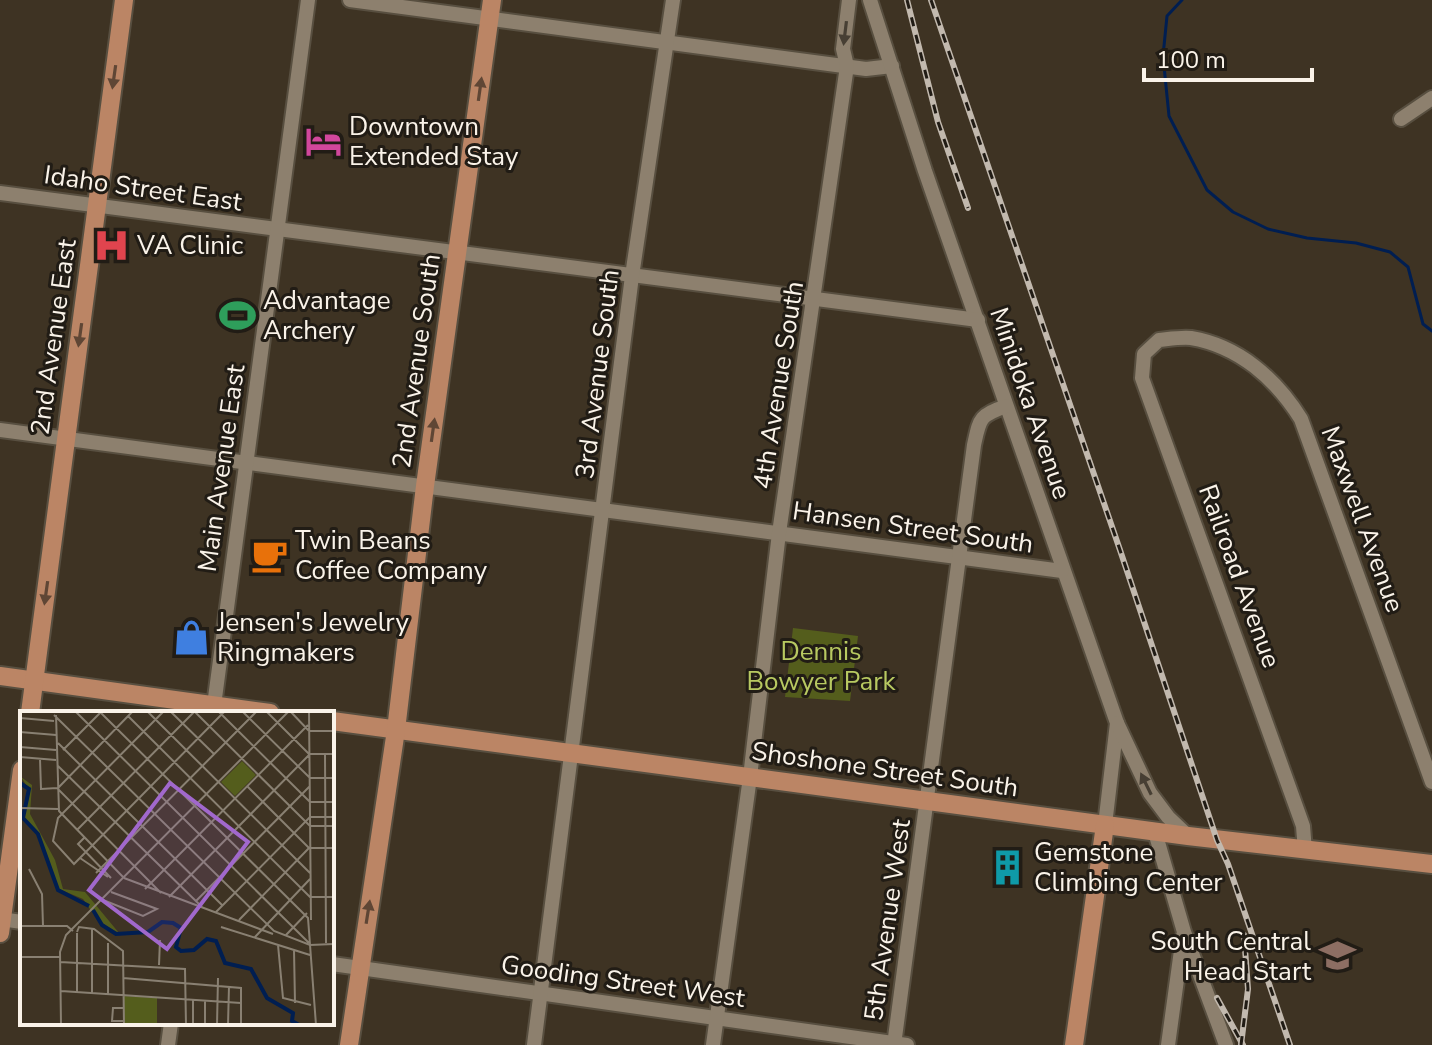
<svg xmlns="http://www.w3.org/2000/svg" width="1432" height="1045" font-family="'Nunito Sans',sans-serif">
<rect width="100%" height="100%" fill="#3e3323"/>
<polygon fill="#545d1c" points="793,628 858,636 850,701 785,697"/>
<g fill="none" stroke-linecap="round" stroke-linejoin="round">
<polyline stroke="#001e51" stroke-width="3" points="1182,0 1167,16 1163,56 1169,116 1207,190 1233,212 1268,229 1307,238 1356,243 1390,252 1408,267 1423,324 1432,331"/>
<defs>
<g id="minor">
<polyline points="350,0 866,69 892,66"/>
<polyline points="870,0 925,171 1117,723 1105,825"/>
<polyline points="1401,119 1432,98"/>
<polyline points="0,193 978,320"/>
<polyline points="0,430 1062,571"/>
<polyline points="213,713 308,0"/>
<polyline points="1117,723 1150,793 1168,817 1188,836"/>
<polyline points="1155,832 1184,932 1226,1045"/>
<path d="M1305 851 1303 826 1142 378 1144 354 1159 340C1169 339 1181 337 1191 338 1239 346 1276 379 1301 419L1432 782"/>
<polyline points="0,919 22,922"/>
<polyline points="332,964 907,1045"/>
<polyline points="168,1045 171,1023"/>
<polyline points="534,1045 632,276 673,0"/>
<polyline points="713,1045 750,777 779,533 847,66 843,49 849,0"/>
<path d="M894 1045 974 445C980 418 979 416 1006 406"/>
<polyline points="1168,1045 1183,936"/>
</g>
<g id="major">
<polyline points="0,676 270,713"/>
<polyline points="30,713 124,0"/>
<polyline points="332,721 1188,836 1432,864"/>
<polyline points="0,933 22,770"/>
<polyline points="349,1045 396,730 425,486 492,0"/>
<polyline points="1074,1045 1105,825"/>
</g>
</defs>
<use href="#minor" stroke="#584f40" stroke-width="18"/>
<use href="#major" stroke="#584f40" stroke-width="22"/>
<use href="#minor" stroke="#8d806e" stroke-width="14"/>
<use href="#major" stroke="#bb8565" stroke-width="18"/>
<defs>
<g id="rail">
<polyline points="907,0 938,122 968,208"/>
<polyline points="931,0 1120,550 1217,840 1228,864 1290,1045"/>
<polyline points="1217,998 1243,1045"/>
<polyline points="1241,1045 1248,989 1244,935"/>
</g>
</defs>
<use href="#rail" stroke="#c2b9ae" stroke-width="6"/>
<use href="#rail" stroke="#211c15" stroke-width="3" stroke-dasharray="9" stroke-linecap="butt"/>
</g>
<defs><path id="oneway-solid" d="M-6-.8H1V-3.2L6.5 0L1 3.2V.8H-6Z" transform="scale(2)"/></defs>
<g fill="#473f34">
<use href="#oneway-solid" transform="translate(845 33) rotate(97)"/>
<use href="#oneway-solid" transform="translate(1146 784) rotate(-116)"/>
</g>
<g fill="#5f4635">
<use href="#oneway-solid" transform="translate(114 77) rotate(98)"/>
<use href="#oneway-solid" transform="translate(480 89) rotate(-82)"/>
<use href="#oneway-solid" transform="translate(80 335) rotate(98)"/>
<use href="#oneway-solid" transform="translate(433 430) rotate(-82)"/>
<use href="#oneway-solid" transform="translate(46 593) rotate(98)"/>
<use href="#oneway-solid" transform="translate(368 912) rotate(-81)"/>
</g>
<defs>
<symbol id="hotel-bare" viewBox="-9 -9 18 18"><path d="M-6-4.5h1.5V1H6V5H4.5V3h-9V5H-6ZM-4 0a1.8 1.8 0 1 1 3.6 0ZM.5 0V-2.5h3Q6-2.5 6 0Z" fill="#d1479c" stroke="#211c15" stroke-width="2.5" paint-order="stroke"/></symbol>
<symbol id="hospital-bare" viewBox="-9 -9 18 18"><path d="M-5-5h3v3.5h4V-5h3V5h-3V1.5h-4V5h-3Z" fill="#e0444e" stroke="#211c15" stroke-width="2.5" paint-order="stroke"/></symbol>
<symbol id="stadium-bare" viewBox="-9 -9 18 18"><path d="M0-5a6.5 5 0 1 0 0 10a6.5 5 0 1 0 0-10ZM-3.5-1.8h7v3.6h-7Z" fill="#2e9e5b" stroke="#211c15" stroke-width="2.5" paint-order="stroke"/></symbol>
<symbol id="cafe-bare" viewBox="-9 -9 18 18"><path d="M-5.5-4.5H6V0H3Q3 3.5 0 3.5H-2.5Q-5.5 3.5-5.5 0ZM3-3.2v2h1.7v-2ZM-6 4.5H4V6H-6Z" fill="#e8710a" stroke="#211c15" stroke-width="2.5" paint-order="stroke"/></symbol>
<symbol id="shop-bare" viewBox="-9 -9 18 18"><path d="M-5-2.5h2.3a2.7 3.5 0 0 1 5.4 0H5L5.5 6h-11ZM-1.5-2.5h3a1.5 2.3 0 0 0-3 0Z" fill="#3f7fe0" stroke="#211c15" stroke-width="2.5" paint-order="stroke"/></symbol>
<symbol id="building-bare" viewBox="-9 -9 18 18"><path d="M-4-6H4V6H1V3H-1V6H-4ZM-2.5-4.3h1.7v1.8h-1.7ZM.8-4.3h1.7v1.8H.8ZM-2.5-1h1.7V.8h-1.7ZM.8-1h1.7V.8H.8Z" fill="#0f9aa8" stroke="#211c15" stroke-width="2.5" paint-order="stroke"/></symbol>
<symbol id="school-bare" viewBox="-9 -9 18 18"><path d="M0-5L7-2L0 1L-7-2ZM-4 1L0 2.5L4 1V4Q0 6-4 4Z" fill="#8d6e63" stroke="#211c15" stroke-width="2.5" paint-order="stroke"/></symbol>
</defs>
<g fill-rule="evenodd">
<use href="#hotel-bare" x="298" y="116" width="51" height="51"/>
<use href="#hospital-bare" x="86" y="220" width="51" height="51"/>
<use href="#stadium-bare" x="212" y="290" width="51" height="51"/>
<use href="#cafe-bare" x="244" y="530" width="51" height="51"/>
<use href="#shop-bare" x="166" y="612" width="51" height="51"/>
<use href="#building-bare" x="982" y="842" width="51" height="51"/>
<use href="#school-bare" x="1312" y="930" width="51" height="51"/>
</g>
<g text-anchor="middle" stroke-width="6" stroke-linejoin="round" paint-order="stroke">
<g font-size="26" fill="#faf3e9" stroke="#211c15" text-anchor="start">
<text x="349" y="135">Downtown<tspan x="349" dy="30">Extended Stay</tspan></text>
<text x="137" y="254">VA Clinic</text>
<text x="263" y="309">Advantage<tspan x="263" dy="30">Archery</tspan></text>
<text x="295" y="549">Twin Beans<tspan x="295" dy="30">Coffee Company</tspan></text>
<text x="217" y="631">Jensen's Jewelry<tspan x="217" dy="30">Ringmakers</tspan></text>
<text x="1034" y="861">Gemstone<tspan x="1034" dy="30">Climbing Center</tspan></text>
<text x="1311" y="950" text-anchor="end">South Central<tspan x="1311" dy="30">Head Start</tspan></text>
</g>
<g font-size="26" fill="#faf3e9" stroke="#211c15">
<text transform="translate(143 188) rotate(8)" y="9">Idaho Street East</text>
<text transform="translate(53 337) rotate(-82)" y="9">2nd Avenue East</text>
<text transform="translate(416 361) rotate(-82)" y="9">2nd Avenue South</text>
<text transform="translate(597 374) rotate(-83)" y="9">3rd Avenue South</text>
<text transform="translate(778 385) rotate(-81)" y="9">4th Avenue South</text>
<text transform="translate(1031 403) rotate(71)" y="9">Minidoka Avenue</text>
<text transform="translate(221 468) rotate(-82)" y="9">Main Avenue East</text>
<text transform="translate(1363 519) rotate(70)" y="9">Maxwell Avenue</text>
<text transform="translate(913 527) rotate(8)" y="9">Hansen Street South</text>
<text transform="translate(1240 576) rotate(70)" y="9">Railroad Avenue</text>
<text transform="translate(885 769) rotate(8)" y="9">Shoshone Street South</text>
<text transform="translate(887 920) rotate(-82)" y="9">5th Avenue West</text>
<text transform="translate(623 981) rotate(8)" y="9">Gooding Street West</text>
</g>
<g font-size="26" fill="#b8c961" stroke="#211c15">
<text x="821" y="660">Dennis<tspan x="821" dy="30">Bowyer Park</tspan></text>
</g>
</g>
<g transform="translate(20 711)">
<rect width="314" height="314" fill="#3e3323"/>
<path d="M222 50 236 64 215 85 201 71ZM1 66 12 74 10 103 35 149 43 178 65 181 99 222 79 211 63 188 39 178 18 122 3 107 10 80ZM104 285 137 287V314H104Z" fill="#545d1c"/>
<path fill="none" stroke="#001e51" stroke-width="4" d="M0 72 9 78 3 107 18 123 38 179 69 195M73 199 82 214 96 223 128 221 142 211 153 212 161 217 156 236 161 240 174 239 187 228 196 230 205 252 231 258 247 287 273 302 272 310 279 314"/>
<path fill="none" stroke="#898072" stroke-width="2" d="M55 0 289 232M79 0 288 207 296 314M127 0 290 162M144 0 38 107 33 130 54 153 205 0M150 0 194 43M174 0 290 115H314M198 0 290 91H314M222 0 290 67H314M246 0 289 43H314M270 0 289 20H314M289 0 291 209M34 4 254 220 290 234 314 233M36 4 39 100 104 167M108 5 290 186H314M0 7 34 10M0 21 36 24M38 32 202 194M0 36 36 39M43 39 81 1M305 43 306 232M0 46 36 49M20 48 21 78 37 77 141 182M38 55 182 196M227 75 289 137H314M38 77 113 0M0 97 38 98M57 119 175 0M64 127 58 133 91 167M60 147 88 166M9 158 22 183 23 215M76 162 237 0M104 167 253 223M125 178 288 14M149 186 289 44M83 189 123 205 137 198 91 181M176 190 290 75M196 201 290 106H314M219 209 289 137M0 215H47L53 220M201 216 290 244M72 217V282M57 221 59 216 74 218 103 240 104 314M266 224 287 202M235 226 290 168M258 234 263 287 291 294M274 239 275 292M0 246H40M40 251 165 258 166 314M139 254 140 229M103 267 221 277V314M41 280 221 292M57 281V222M88 283V232M173 288V314M185 289V314M103 297H93L92 310H104M41 314 40 241 46 224 269 0M197 314 198 267M208 314 209 275"/>
<path fill="#a168cc" fill-opacity="0.15" stroke="#a168cc" stroke-width="4" d="M150 72 228 131 147 238 69 179Z"/>
<rect width="314" height="314" fill="none" stroke="#faf3e9" stroke-width="4"/>
</g>
<path d="M1144 68v12h168v-12" fill="none" stroke="#faf3e9" stroke-width="4"/>
<text x="1156" y="68" font-size="24" fill="#faf3e9" stroke="#211c15" stroke-width="6" paint-order="stroke">100 m</text>
</svg>
